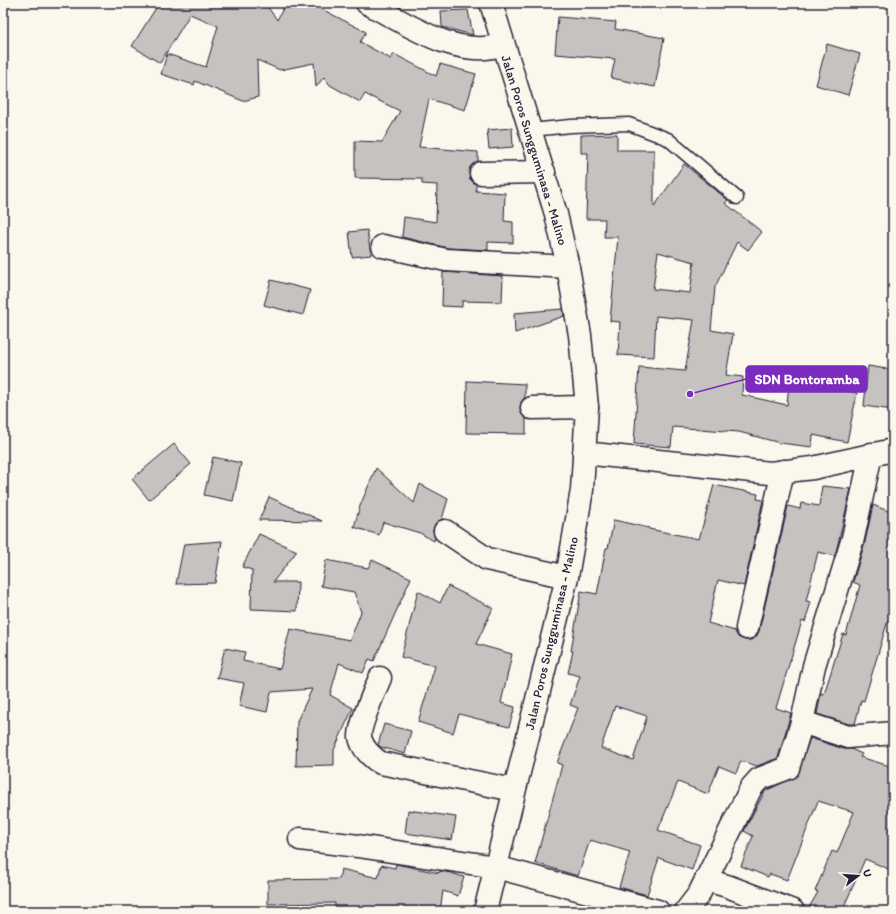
<svg xmlns="http://www.w3.org/2000/svg" width="896" height="914" font-family="Itim,sans-serif">
<rect width="100%" height="100%" fill="#fbf7ec"/>
<filter id="ink" filterUnits="userSpaceOnUse"><feTurbulence type="fractalNoise" baseFrequency=".025" numOctaves="2"/><feDisplacementMap in="SourceGraphic" scale="8" xChannelSelector="R" yChannelSelector="G"/><feConvolveMatrix kernelMatrix="1 2 1 2 8 2 1 2 1" color-interpolation-filters="sRGB"/></filter>
<g filter="url(#ink)">
<g fill="#c6c2c0" stroke="#22223b" fill-rule="evenodd">
<polygon points="159,3 265,3 277,20 286,3 310,3 366,32 360,42 391,59 394,54 436,76 440,64 476,74 465,110 429,99 419,147 478,152 478,161 470,167 469,174 470,179 476,184 476,191 505,193 504,221 513,222 513,243 488,242 488,250 448,248 402,237 404,217 436,222 437,185 422,184 422,179 355,178 355,141 382,142 400,111 365,94 360,102 330,85 324,77 316,87 314,63 280,70 257,60 258,97 243,101 195,81 194,85 161,74 167,54 206,67 218,26 190,14 160,63 132,46"/>
<polygon points="468,10 473,35 442,27 441,11"/>
<polygon points="558,17 616,22 615,29 664,38 655,87 611,78 615,59 555,54"/>
<polygon points="827,44 860,54 848,95 816,85"/>
<polygon points="512,128 513,147 489,149 487,130"/>
<path d="M617 134V150H654V207L684 164 728 200 725 203 762 232 748 250 737 242 715 287 711 330 733 334 726 375 743 377 742 395 787 405 790 370 817 372 816 385 857 393 847 442 813 435 812 447 780 443 739 432 673 427 671 447 634 444 639 367 685 371 694 320 656 316 654 357 618 355 620 322 610 321 618 237H604L605 219H586L588 153H581V135ZM658 252 694 262 690 293 653 289Z"/>
<polygon points="367,230 371,255 352,257 349,232"/>
<polygon points="443,272 503,276 502,302 462,301 462,307 442,306"/>
<polygon points="271,280 310,290 303,315 264,305"/>
<polygon points="563,309 564,316 515,333 514,313"/>
<polygon points="868,366 893,370 893,410 864,406"/>
<polygon points="467,381 525,384 525,397 521,402 520,409 522,415 526,419 526,434 466,433"/>
<polygon points="174,444 191,464 149,500 132,479"/>
<polygon points="213,457 241,463 233,501 204,495"/>
<polygon points="376,468 414,503 420,484 448,499 442,519 435,524 433,530 435,538 434,541 420,533 383,522 379,535 354,527 360,506"/>
<path d="M714 485 758 494 757 499 763 500 744 586 718 580 708 623 735 631 738 637 745 640H751L756 637 759 631 788 506 800 509 801 503 819 506 822 486 851 489 835 556 818 552 806 601 811 602 805 622 802 621 776 708 791 713 778 758 757 766 741 761 736 773 719 766 708 794 678 782 658 830 700 845 692 870 659 858 647 895 619 887 630 852 590 840 578 876 535 863 562 765 557 763 578 708 570 705 580 676 568 673 573 651H571L581 591 597 594 606 548H608L614 520 649 528V529L699 539ZM615 706 647 716 633 760 601 748Z"/>
<polygon points="269,497 322,521 259,520"/>
<polygon points="873,505 893,513 893,621 888,620 864,701 861,700 855,724 849,724 817,714 821,693 824,694 843,634 846,635 860,585 853,582 865,542"/>
<polygon points="259,534 297,551 273,582 298,582 297,611 251,609 252,570 242,567"/>
<polygon points="222,541 215,583 176,584 184,544"/>
<polygon points="326,560 368,568 372,560 411,578 374,661 369,659 363,673 339,663 330,695 353,708 334,750 334,765 296,766 297,721 312,689 271,692 267,712 239,706 244,683 217,678 225,648 245,652 243,661 280,669 290,629 350,640 361,612 354,592 321,586"/>
<polygon points="448,586 493,608 476,644 512,654 501,703 515,707 509,727 459,714 453,733 418,722 435,666 401,657 418,591 440,603"/>
<polygon points="384,724 411,731 405,754 381,747 378,745"/>
<polygon points="810,738 844,749 851,749 862,754 860,757 893,767 893,871 865,859 842,911 807,911 818,892 815,891 832,851 837,853 854,812 818,801 787,880 770,874 768,877 741,866 753,836 744,831 765,791 797,776"/>
<polygon points="408,810 456,817 452,840 405,833"/>
<polygon points="396,864 439,873 440,871 451,873 464,877 458,896 443,891 440,911 362,911 335,908 335,903 268,904 268,880 339,879 341,869 378,878 381,865 395,868"/>
</g>
<g fill="none" stroke-linecap="round" stroke-linejoin="round">
<defs>
<polyline id="service" points="531,130 571,126 629,124 668,139 737,198"/>
<g id="minor">
<path d="M367 3C406 23 459 61 503 44"/>
<polyline points="481,173 544,172"/>
<polyline points="383,246 446,260 568,267"/>
<polyline points="532,408 587,407"/>
<polyline points="584,453 770,473 813,468 893,450"/>
<polyline points="445,531 487,559 567,577"/>
<polyline points="747,628 783,471"/>
<path d="M380 678C375 690 359 726 360 737 362 748 372 758 381 763L514 790"/>
<polyline points="802,722 848,737 893,733"/>
<polyline points="300,839 358,846 496,867 658,911"/>
<polyline points="706,880 727,886 793,911"/>
<polyline points="686,911 699,894 751,788 759,779 788,768 802,722 814,666 853,538 871,454"/>
</g>
<polyline id="primary" points="485,911 567,577 582,490 587,407 580,335 568,267 556,214 491,3"/>
</defs>
<use href="#service" stroke="#22223b" stroke-width="15"/>
<use href="#minor" stroke="#22223b" stroke-width="25"/>
<use href="#primary" stroke="#22223b" stroke-width="25"/>
<use href="#service" stroke="#fbf7ec" stroke-width="12"/>
<use href="#minor" stroke="#fbf7ec" stroke-width="22"/>
<use href="#primary" stroke="#fbf7ec" stroke-width="22"/>
</g>
</g>
<g text-anchor="middle" stroke-width="3" stroke-linejoin="round" paint-order="stroke">
<g font-size="13" fill="#22223b" stroke="#fbf7ec">
<text transform="translate(535 150) rotate(73)" y="5">Jalan Poros Sungguminasa - Malino</text>
<text transform="translate(551 633) rotate(-77)" y="5">Jalan Poros Sungguminasa - Malino</text>
</g>
</g>
<path fill="none" stroke="#7b2cbf" stroke-width="1.5" d="M690 394L746 379"/>
<circle fill="#7b2cbf" stroke="#fbf7ec" stroke-width="1.5" cx="690" cy="394" r="4"/>
<rect fill="#7b2cbf" stroke="#7b2cbf" stroke-width="1.5" x="746" y="366" width="121" height="26" rx="4"/>
<g font-size="14" text-anchor="middle" font-weight="bold" fill="#fff">
<text x="807" y="384">SDN Bontoramba</text>
</g>
<rect width="896" height="914" fill="none" stroke="#fbf7ec" stroke-width="16"/>
<rect x="8" y="8" width="880" height="898" fill="none" stroke="#22223b" stroke-width="1.5" filter="url(#ink)"/>
<g transform="translate(858 876) rotate(73)" stroke="#fbf7ec" stroke-width="3" paint-order="stroke">
<path d="M0-3L7 15L0 10L-7 15Z" fill="#22223b"/>
<text y="-6" font-size="11" font-weight="bold" text-anchor="middle" fill="#22223b">U</text>
</g>
</svg>
